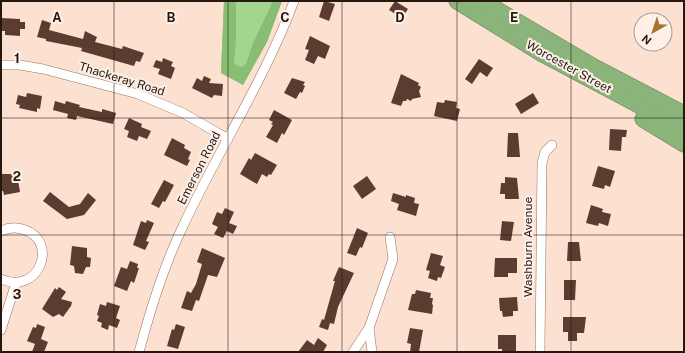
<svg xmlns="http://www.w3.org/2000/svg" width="685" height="353" font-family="'Public Sans',sans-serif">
<rect width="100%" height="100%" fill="#fce0d0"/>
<polygon fill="#a2d68f" points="224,1 282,1 267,42 243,85 221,73"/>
<polygon fill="#87be73" points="224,1 236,1 236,40 234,62 237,66 242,67 246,64 253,43 273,1 282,1 267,42 243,85 221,73"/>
<g fill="#5b3d2f">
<polygon points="324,1 335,4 329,21 319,17"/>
<polygon points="395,1 408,9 402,18 389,10"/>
<polygon points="1,18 20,19 20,22 25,22 25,29 20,29 20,36 5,35 5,31 1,31"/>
<polygon points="42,20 51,23 49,30 83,39 85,31 97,37 95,42 122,49 123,46 144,53 140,62 136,61 134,66 81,51 82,48 46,41 46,39 37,37"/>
<polygon points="310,36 330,46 325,59 318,56 314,64 305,60 309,50 305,49"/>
<polygon points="163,58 173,62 171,66 175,68 171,79 158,74 160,69 153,67 156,60 162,62"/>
<polygon points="479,59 493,68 487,77 480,72 472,84 465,79"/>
<polygon points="401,74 419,83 418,85 421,87 419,91 421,97 412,99 411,101 407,99 406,101 403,101 401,106 391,103"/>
<polygon points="204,76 211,79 209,83 223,84 222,96 214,95 212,98 192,88 197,78 202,81"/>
<polygon points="292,78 305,82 303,85 305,86 302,93 300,92 296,99 284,93"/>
<polygon points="27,93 42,96 40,109 37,108 37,112 19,108 20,105 16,104 18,95 26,97"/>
<polygon points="533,93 539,103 521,114 515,104"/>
<polygon points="445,100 457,102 456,108 460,109 457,121 434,116 437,102 444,103"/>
<polygon points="55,101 65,104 66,101 80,105 79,107 102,112 102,109 116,113 113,124 77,116 76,120 67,118 68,114 53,110"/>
<polygon points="274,110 292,120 284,135 282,133 277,143 266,137 273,125 271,124 273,122 269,120"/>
<polygon points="129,118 142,124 141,127 151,131 147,139 139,136 137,141 127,137 129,131 124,129"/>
<polygon points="610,129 627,130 626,137 622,137 621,151 609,150"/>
<polygon points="508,133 518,133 520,157 507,157"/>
<polygon points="172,138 185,145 184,148 191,152 188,159 190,160 187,166 164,155"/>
<polygon points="255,153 277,165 271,175 269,174 267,177 262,174 257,184 240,174 249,158 251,160"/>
<polygon points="598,166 615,171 610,187 605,185 604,189 592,186"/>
<polygon points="1,174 13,174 14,180 18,180 20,192 4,195 3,191 1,191"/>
<polygon points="367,176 376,189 362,199 353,186"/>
<polygon points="505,177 517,178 519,199 505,199 505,194 500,194 501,183 505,183"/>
<polygon points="164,180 174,185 165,202 163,201 159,208 151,204"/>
<polygon points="50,192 69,207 80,204 88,193 96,200 84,215 67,219 43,201"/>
<polygon points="393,193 406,197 406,195 415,198 414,203 419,204 416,216 397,210 399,204 391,201"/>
<polygon points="591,205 603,209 602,212 611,214 608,226 599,223 598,226 586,223"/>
<polygon points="225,208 234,212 229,223 237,226 233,234 227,231 223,238 214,234 218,227 212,224 217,212 222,214"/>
<polygon points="147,220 154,223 146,241 149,242 145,250 133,245 141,221 146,223"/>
<polygon points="502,221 514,222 511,241 500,240"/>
<polygon points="357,228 368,233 362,248 360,247 356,256 347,253"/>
<polygon points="568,242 579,242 581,261 567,261"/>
<polygon points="72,246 87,248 87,257 91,258 90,267 86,267 83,274 75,273 74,266 70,265"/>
<polygon points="202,248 225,258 217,277 208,275 199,301 196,300 192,311 181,308 187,291 191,293 196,284 202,264 197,262"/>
<polygon points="431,253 443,256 440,265 445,267 441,278 438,277 437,281 428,278 430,271 426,270"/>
<polygon points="495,258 517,258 517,273 508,273 508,277 494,277"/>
<polygon points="130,261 138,264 137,268 139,268 134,283 131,281 127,291 114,286 121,267 127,269"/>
<polygon points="339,267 354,273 338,307 334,324 330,323 328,330 319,327 322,319 324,320 335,281 333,281"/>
<polygon points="564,280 576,280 575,300 564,300"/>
<polygon points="59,287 66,292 61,299 72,302 71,306 63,317 59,314 53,317 42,309 55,288 57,290"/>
<polygon points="416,290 431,293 430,298 433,298 432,304 433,305 432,314 408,310 412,294 415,294"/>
<polygon points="517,297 518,311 513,311 513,316 503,317 502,311 500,311 499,298"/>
<polygon points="107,302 120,306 116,318 120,320 117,328 109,325 108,330 101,327 102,323 97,321 99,316 97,315 100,304 106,306"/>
<polygon points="563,317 586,317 584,333 577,333 577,341 568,341 568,332 563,332"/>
<polygon points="37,324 45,327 41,339 48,342 44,352 32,352 35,344 27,341 33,327 36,328"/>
<polygon points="176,324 185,327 178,349 167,346 172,329 174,330"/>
<polygon points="410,328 423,330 419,352 410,352 411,344 407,343"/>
<polygon points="498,335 516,335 516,352 502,352 502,349 498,349"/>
<polygon points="318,338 327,345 323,352 298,352 307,340 314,345"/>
</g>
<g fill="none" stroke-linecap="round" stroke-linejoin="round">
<defs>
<g id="street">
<polyline points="1,65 20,65 43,69 138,94 183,113 228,139"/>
<path d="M1 231C9 227 17 227 25 230 59 242 39 296 1 279"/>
<polyline points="1,330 16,283"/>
<path d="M139 352C151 308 164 265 184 224 219 149 265 79 294 1"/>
<polyline points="353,352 369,328"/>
<polyline points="372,352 369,328 393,259 390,237"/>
<polyline points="540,352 542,163 545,152 552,145"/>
</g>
<g id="highway">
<polyline points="457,1 541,53 684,129"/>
<polyline points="482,1 594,67 684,114"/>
<polyline points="643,119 684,144"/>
</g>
</defs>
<use href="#street" stroke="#937462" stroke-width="10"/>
<use href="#highway" stroke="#667d55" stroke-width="17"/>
<use href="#street" stroke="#fff" stroke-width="9"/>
<use href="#highway" stroke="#8ab47a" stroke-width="16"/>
</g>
<path fill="none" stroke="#241810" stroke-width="1" stroke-opacity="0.55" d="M114 1V352M228 1V352M342 1V352M457 1V352M571 1V352M1 118H684M1 235H684"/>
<g text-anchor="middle" stroke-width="4" stroke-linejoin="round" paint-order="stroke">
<g font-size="12" fill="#241810" stroke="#fef0e8">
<text transform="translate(569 67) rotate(29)" y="4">Worcester Street</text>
<text transform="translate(122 79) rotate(17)" y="4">Thackeray Road</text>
<text transform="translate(199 168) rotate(-63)" y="4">Emerson Road</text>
<text transform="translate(528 247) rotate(-90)" y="4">Washburn Avenue</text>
</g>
</g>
<g font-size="13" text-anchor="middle" font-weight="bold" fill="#241810" stroke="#fef0e8" stroke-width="4" stroke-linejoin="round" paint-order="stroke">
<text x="57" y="22">A</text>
<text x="171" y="22">B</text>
<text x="285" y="22">C</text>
<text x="400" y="22">D</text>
<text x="514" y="22">E</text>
<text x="17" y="63">1</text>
<text x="17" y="181">2</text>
<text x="17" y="299">3</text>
</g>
<rect width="685" height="353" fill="none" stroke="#241810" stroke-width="4"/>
<g transform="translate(653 32) rotate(219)"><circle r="19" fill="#fef0e8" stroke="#a79a92"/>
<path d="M0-3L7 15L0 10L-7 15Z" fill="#a6742a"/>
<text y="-6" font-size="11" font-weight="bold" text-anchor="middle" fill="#241810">N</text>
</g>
</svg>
